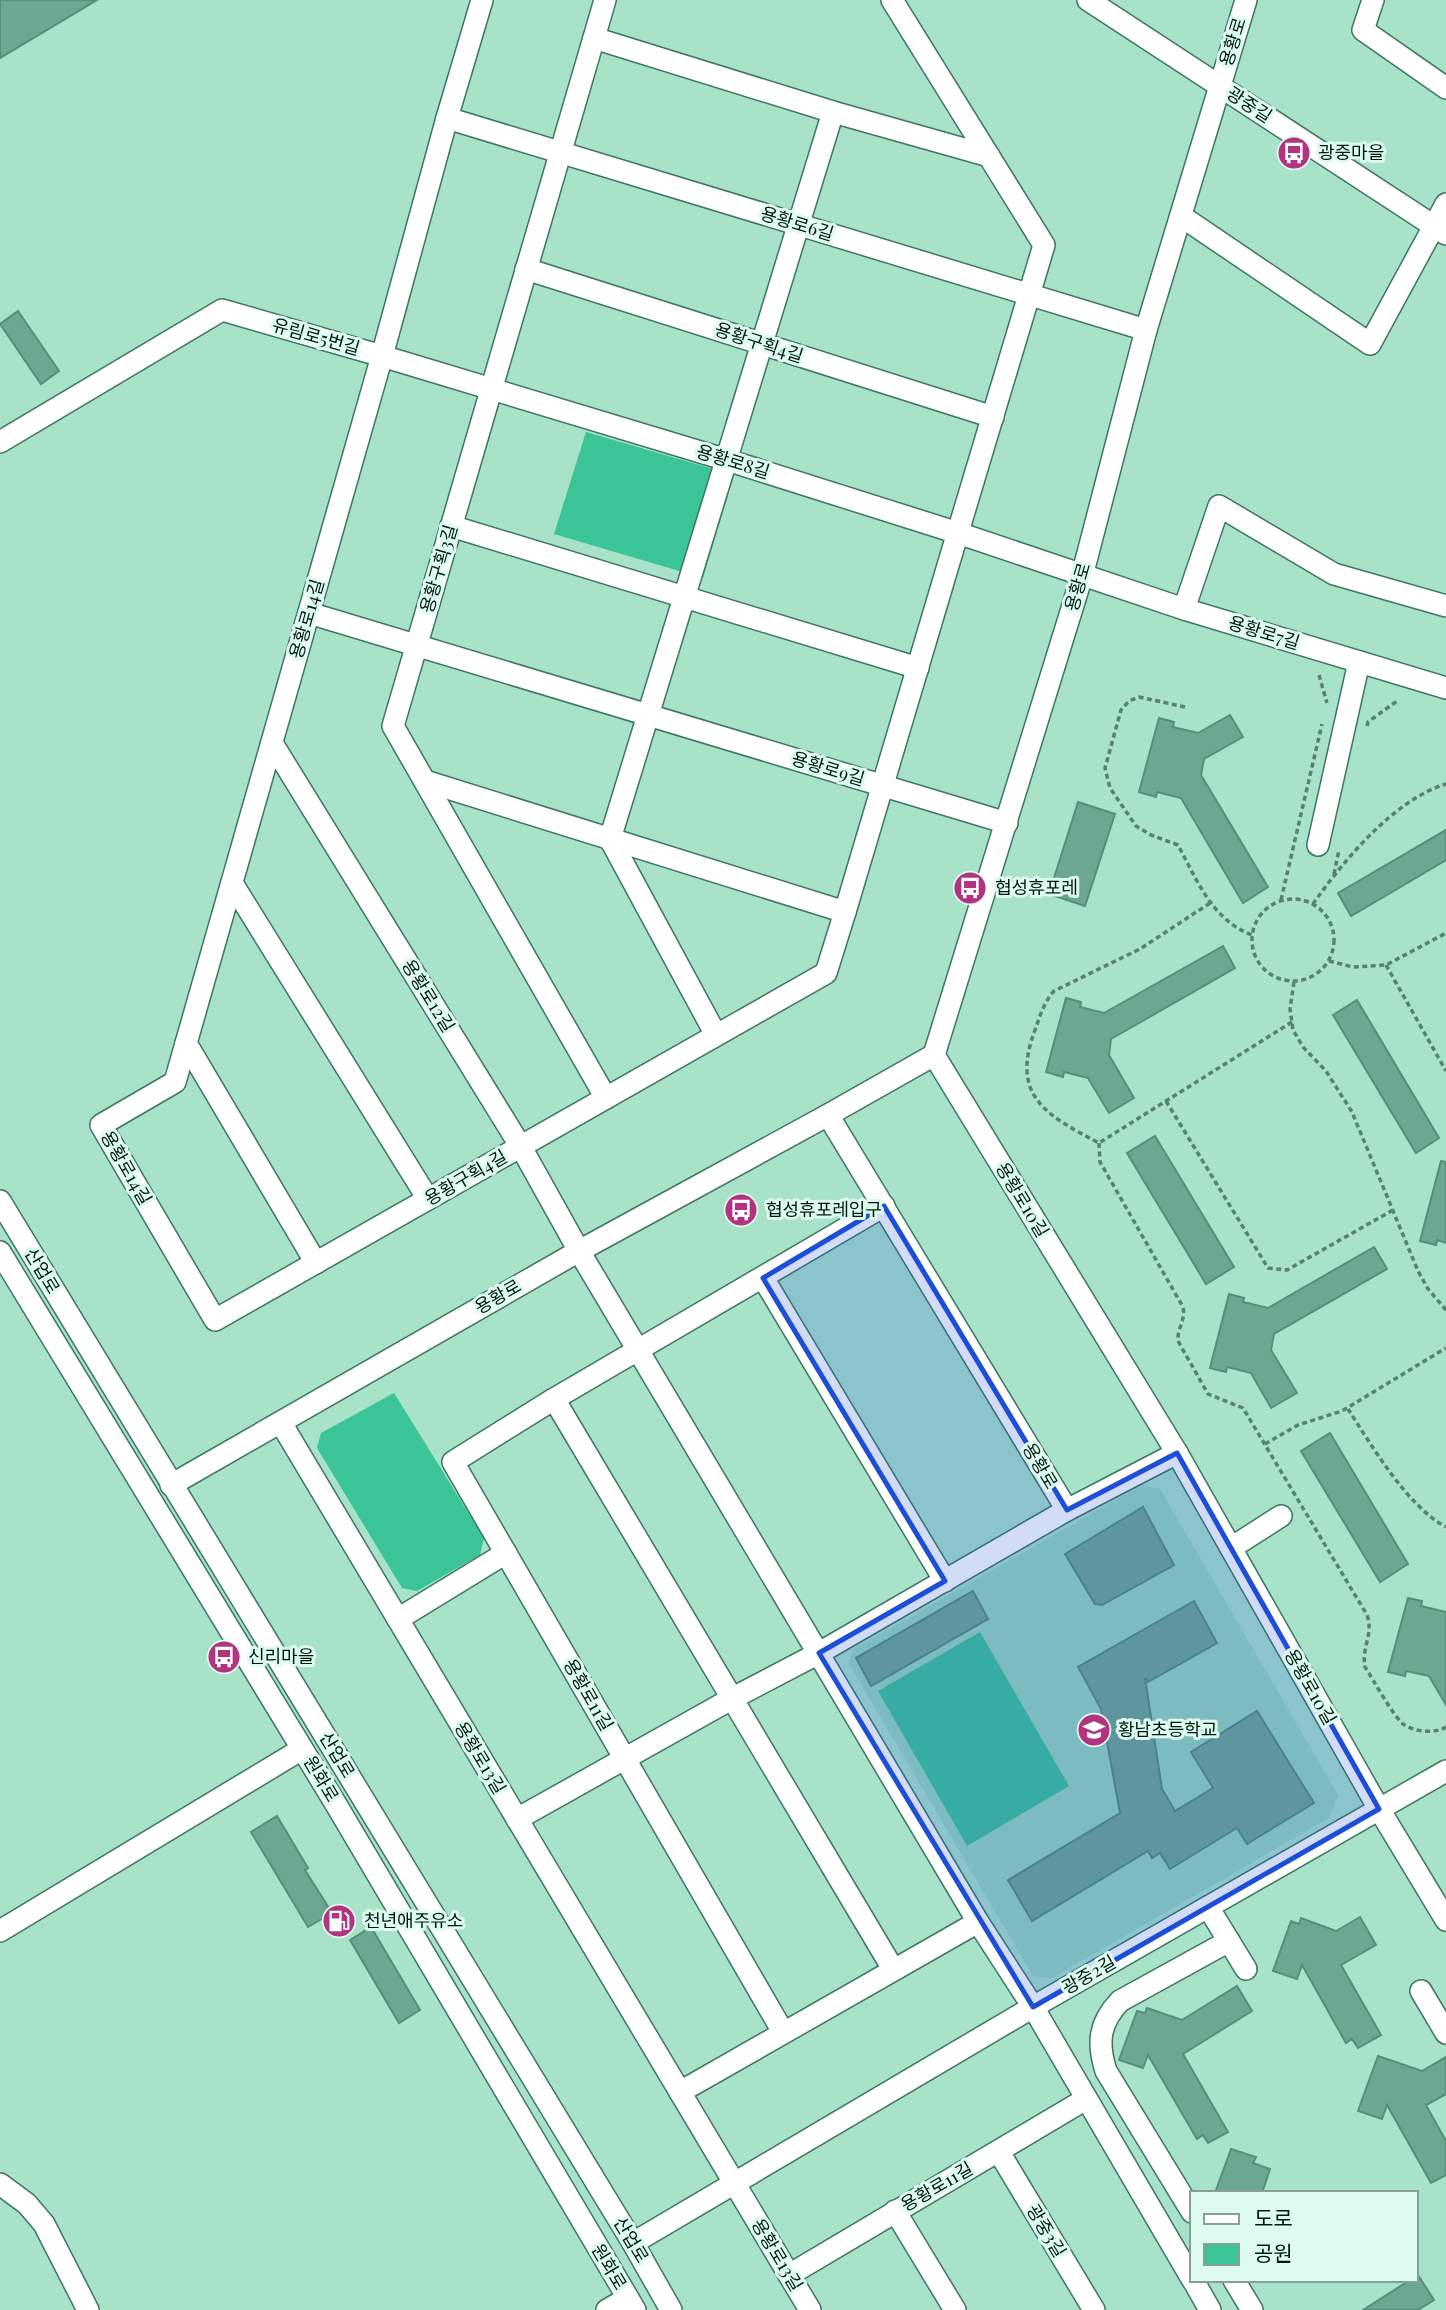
<svg xmlns="http://www.w3.org/2000/svg" width="1446" height="2310" font-family="'Playfair Display','Noto Sans KR',serif">
<rect width="100%" height="100%" fill="#a7e2c9"/>
<polygon fill="#94d7bc" points="1142,1485 1160,1489 1338,1795 1329,1818 1052,1978 1033,1976 849,1664 854,1649"/>
<g fill="#3cc499">
<polygon points="586,432 734,475 703,578 554,534"/>
<polygon points="394,1393 484,1538 480,1555 417,1591 402,1588 317,1448 321,1433"/>
<polygon points="980,1632 1069,1786 967,1846 878,1691"/>
</g>
<g fill="#6ea790" stroke="#568f79" stroke-width="2">
<polygon points="0,0 97,0 0,58"/>
<polygon points="18,311 59,371 41,384 0,324"/>
<polygon points="1230,715 1243,737 1204,759 1201,775 1268,887 1243,903 1181,798 1157,792 1156,797 1139,792 1159,718 1174,722 1173,727 1198,733"/>
<polygon points="1078,802 1115,814 1085,906 1049,894"/>
<polygon points="1446,830 1446,860 1351,916 1338,893"/>
<polygon points="1223,946 1235,968 1111,1039 1109,1055 1134,1098 1109,1113 1088,1078 1064,1072 1063,1077 1046,1072 1066,998 1081,1002 1080,1007 1104,1013"/>
<polygon points="1357,1000 1439,1138 1416,1153 1333,1015"/>
<polygon points="1155,1136 1234,1267 1206,1284 1127,1153"/>
<polygon points="1441,1161 1446,1162 1446,1243 1437,1240 1436,1245 1420,1241"/>
<polygon points="1374,1247 1387,1269 1274,1334 1271,1350 1297,1393 1271,1408 1251,1373 1227,1367 1226,1372 1210,1368 1229,1294 1244,1298 1243,1302 1268,1308"/>
<polygon points="1330,1433 1408,1564 1380,1582 1301,1451"/>
<polygon points="1143,1507 1174,1565 1102,1605 1095,1604 1065,1554"/>
<polygon points="973,1591 988,1619 871,1686 856,1658"/>
<polygon points="1408,1598 1422,1601 1421,1606 1446,1612 1446,1705 1429,1676 1406,1671 1405,1676 1388,1672"/>
<polygon points="1194,1601 1217,1643 1148,1682 1145,1678 1162,1789 1175,1811 1213,1788 1191,1752 1257,1711 1314,1803 1247,1844 1237,1828 1170,1869 1160,1853 1152,1858 1148,1851 1032,1921 1008,1880 1120,1813 1101,1709 1078,1667"/>
<polygon points="277,1816 308,1868 305,1870 332,1913 308,1927 251,1832"/>
<polygon points="1360,1917 1376,1945 1341,1965 1381,2035 1358,2048 1352,2039 1346,2043 1302,1965 1297,1979 1273,1971 1291,1921 1299,1924 1301,1918 1336,1931"/>
<polygon points="371,1927 420,2010 399,2023 350,1940"/>
<polygon points="1237,1986 1252,2011 1183,2054 1228,2132 1208,2143 1203,2135 1197,2139 1148,2055 1143,2068 1119,2060 1137,2011 1145,2013 1147,2008 1182,2020"/>
<polygon points="1378,2056 1422,2071 1446,2057 1446,2094 1426,2105 1446,2141 1446,2175 1431,2183 1387,2105 1382,2119 1358,2111"/>
<polygon points="1231,2149 1256,2157 1253,2163 1270,2169 1262,2193 1215,2193"/>
<polygon points="1418,2275 1434,2300 1418,2310 1363,2310 1410,2280 1416,2280"/>
</g>
<g fill="none" stroke-linecap="round" stroke-linejoin="round">
<defs>
<g id="minor">
<polyline points="605,0 393,726 606,1098"/>
<path d="M892 0 1044 245C977 467 911 690 845 912L826 973 215 1320 101 1125 175 1082 382 356 727 460 958 533 1184 609 1446 688"/>
<polyline points="1088,0 1446,234"/>
<polyline points="1373,0 1363,30 1446,88"/>
<polyline points="594,38 833,112 989,156"/>
<polyline points="447,118 1146,330"/>
<polyline points="1181,216 1370,344 1446,204"/>
<polyline points="526,269 993,417"/>
<polyline points="0,442 222,310 382,356 447,118 482,0"/>
<polyline points="451,526 918,668"/>
<polyline points="1184,609 1219,506 1334,574 1446,606"/>
<polyline points="309,613 1007,823"/>
<polyline points="272,743 521,1147 579,1251 978,1922 1033,2007 1192,2279"/>
<polyline points="425,781 845,912"/>
<polyline points="1318,845 1359,662"/>
<polyline points="232,883 428,1199"/>
<polyline points="716,1035 610,839 833,112"/>
<polyline points="186,1043 316,1263"/>
<polyline points="934,1055 1177,1453 1379,1809 1446,1920"/>
<polyline points="828,1115 1067,1510"/>
<polyline points="0,1201 633,2243 671,2310"/>
<polyline points="0,1252 337,1806 635,2310"/>
<polyline points="763,1278 945,1581"/>
<polyline points="554,1399 893,1969"/>
<polyline points="281,1423 810,2310"/>
<polyline points="171,1485 579,1251 828,1115 934,1055 1082,576 1146,330 1246,0"/>
<polyline points="1231,1548 1281,1516"/>
<polyline points="398,1619 506,1553"/>
<polyline points="517,1819 733,1698 819,1653 1067,1510 1177,1453"/>
<polyline points="1208,1907 1246,1969"/>
<polyline points="0,1931 302,1749"/>
<polyline points="1421,1991 1446,2033"/>
<polyline points="783,2032 453,1462 554,1399 884,1206"/>
<polyline points="680,2092 978,1922"/>
<polyline points="999,2152 1094,2310"/>
<polyline points="0,2184 27,2204 44,2224 88,2310"/>
<polyline points="895,2211 955,2310"/>
<path d="M1192 2212 1106 2071C1097 2043 1099 2023 1120 2001L1229 1941"/>
<polyline points="633,2243 1033,2007 1446,1771"/>
<polyline points="789,2275 1086,2099"/>
<polyline points="1193,2280 1210,2310"/>
<polyline points="1234,2280 1252,2310"/>
<polyline points="607,2310 628,2298"/>
</g>
</defs>
<use href="#minor" stroke="#3d7661" stroke-width="24"/>
<g stroke="#588170" stroke-width="3.5" stroke-dasharray="5 3.5" stroke-linecap="butt">
<polyline points="1319,675 1327,703"/>
<path d="M1185 707 1139 697 1129 701 1121 710 1105 768 1110 788 1136 826 1151 835 1178 845C1197 880 1212 920 1252 935"/>
<polyline points="1367,726 1368,722 1397,701"/>
<polyline points="1334,874 1339,850"/>
<circle cx="1293" cy="940" r="41"/>
<polyline points="1281,900 1322,724"/>
<path d="M1210 903 1140 949 1054 991C1044 1002 1040 1016 1035 1030 1010 1096 1046 1115 1099 1143L1292 1022"/>
<path d="M1313 904C1343 861 1395 799 1446 784"/>
<polyline points="1329,961 1353,967 1386,965 1446,933"/>
<polyline points="1386,965 1446,1071"/>
<polyline points="1294,982 1290,1009 1293,1030 1303,1047 1326,1071 1352,1112 1418,1271 1428,1289 1446,1310"/>
<polyline points="1166,1101 1268,1268 1287,1270 1393,1210"/>
<path d="M1099 1143 1100 1162 1183 1307C1186 1320 1177 1328 1178 1341L1208 1394 1243 1408 1367 1615C1374 1633 1361 1649 1365 1667 1374 1681 1392 1714 1403 1724 1414 1732 1435 1734 1446 1727"/>
<path d="M1348 1409C1372 1446 1407 1506 1446 1527"/>
<polyline points="1265,1444 1298,1425 1342,1411 1446,1348"/>
</g>
<use href="#minor" stroke="#fff" stroke-width="21"/>
</g>
<path fill="#1d4ed8" fill-opacity="0.2" stroke="#1d4ed8" stroke-width="5" stroke-linejoin="round" d="M884 1206 1067 1510 1177 1453 1379 1809 1033 2007 819 1653 945 1581 763 1278Z"/>
<defs>
<symbol id="bus-disc" viewBox="-11 -11 22 22"><circle r="9.5" fill="#b23380" stroke="#defbef"/><path d="M-5-6H5V4H4V6H2V4H-2V6H-4V4H-5ZM-3.5-4V0h7V-4ZM-3.5 1.2v1.5H-2V1.2ZM2 1.2v1.5H3.5V1.2Z" fill="#fff"/></symbol>
<symbol id="school-disc" viewBox="-11 -11 22 22"><circle r="9.5" fill="#b23380" stroke="#defbef"/><path d="M0-5L7-2L0 1L-7-2ZM-4 1L0 2.5L4 1V4Q0 6-4 4Z" fill="#fff"/></symbol>
<symbol id="fuel-disc" viewBox="-11 -11 22 22"><circle r="9.5" fill="#b23380" stroke="#defbef"/><path d="M-5.5-6h7V0h2V4h1.3V-2.5L3-4.5l.8-.8L6-3V5H2.5V1h-1V6h-7ZM-4.2-4.7v3.2H.2V-4.7Z" fill="#fff"/></symbol>
</defs>
<g fill-rule="evenodd">
<use href="#bus-disc" x="1275" y="134" width="38" height="38"/>
<use href="#bus-disc" x="951" y="869" width="38" height="38"/>
<use href="#bus-disc" x="722" y="1191" width="38" height="38"/>
<use href="#bus-disc" x="205" y="1638" width="38" height="38"/>
<use href="#school-disc" x="1075" y="1711" width="38" height="38"/>
<use href="#fuel-disc" x="320" y="1902" width="38" height="38"/>
</g>
<g text-anchor="middle" stroke-width="6" stroke-linejoin="round" paint-order="stroke">
<g font-size="18" fill="#021810" stroke="#defbef">
<text transform="translate(1233 42) rotate(-73)" y="6">용황로</text>
<text transform="translate(1249 105) rotate(33)" y="6">광중길</text>
<text transform="translate(797 224) rotate(17)" y="6">용황로6길</text>
<text transform="translate(316 337) rotate(16)" y="6">유림로5번길</text>
<text transform="translate(759 343) rotate(18)" y="6">용황구획4길</text>
<text transform="translate(733 462) rotate(17)" y="6">용황로8길</text>
<text transform="translate(439 569) rotate(-74)" y="6">용황구획3길</text>
<text transform="translate(1078 587) rotate(-74)" y="6">용황로</text>
<text transform="translate(307 619) rotate(-74)" y="6">용황로14길</text>
<text transform="translate(1264 633) rotate(17)" y="6">용황로7길</text>
<text transform="translate(828 769) rotate(17)" y="6">용황로9길</text>
<text transform="translate(428 996) rotate(58)" y="6">용황로12길</text>
<text transform="translate(126 1168) rotate(60)" y="6">용황로14길</text>
<text transform="translate(466 1178) rotate(-30)" y="6">용황구획4길</text>
<text transform="translate(1022 1200) rotate(59)" y="6">용황로10길</text>
<text transform="translate(42 1271) rotate(59)" y="6">산업로</text>
<text transform="translate(498 1297) rotate(-30)" y="6">용황로</text>
<text transform="translate(1040 1466) rotate(59)" y="6">용황로</text>
<text transform="translate(1310 1687) rotate(60)" y="6">용황로10길</text>
<text transform="translate(588 1695) rotate(60)" y="6">용황로11길</text>
<text transform="translate(337 1755) rotate(59)" y="6">산업로</text>
<text transform="translate(480 1758) rotate(59)" y="6">용황로13길</text>
<text transform="translate(321 1779) rotate(59)" y="6">원화로</text>
<text transform="translate(1089 1975) rotate(-30)" y="6">광중2길</text>
<text transform="translate(937 2187) rotate(-30)" y="6">용황로11길</text>
<text transform="translate(1046 2231) rotate(59)" y="6">광중3길</text>
<text transform="translate(631 2240) rotate(59)" y="6">산업로</text>
<text transform="translate(777 2255) rotate(59)" y="6">용황로13길</text>
<text transform="translate(609 2267) rotate(59)" y="6">원화로</text>
</g>
<g font-size="18" fill="#021810" stroke="#defbef" text-anchor="start">
<text x="1318" y="159">광중마을</text>
<text x="995" y="894">협성휴포레</text>
<text x="766" y="1216">협성휴포레입구</text>
<text x="248" y="1663">신리마을</text>
<text x="1118" y="1736">황남초등학교</text>
<text x="364" y="1927">천년애주유소</text>
</g>
</g>
<rect x="1190" y="2191" width="228" height="91" fill="#defbef" stroke="#86a096" stroke-width="2"/>
<rect x="1204" y="2214" width="35" height="10" fill="#ffffff" stroke="#86a096" stroke-width="2"/>
<text x="1254" y="2226" font-size="21" fill="#021810">도로</text>
<rect x="1204" y="2244" width="35" height="21" fill="#3cc499" stroke="#86a096" stroke-width="2"/>
<text x="1254" y="2261" font-size="21" fill="#021810">공원</text>
</svg>
